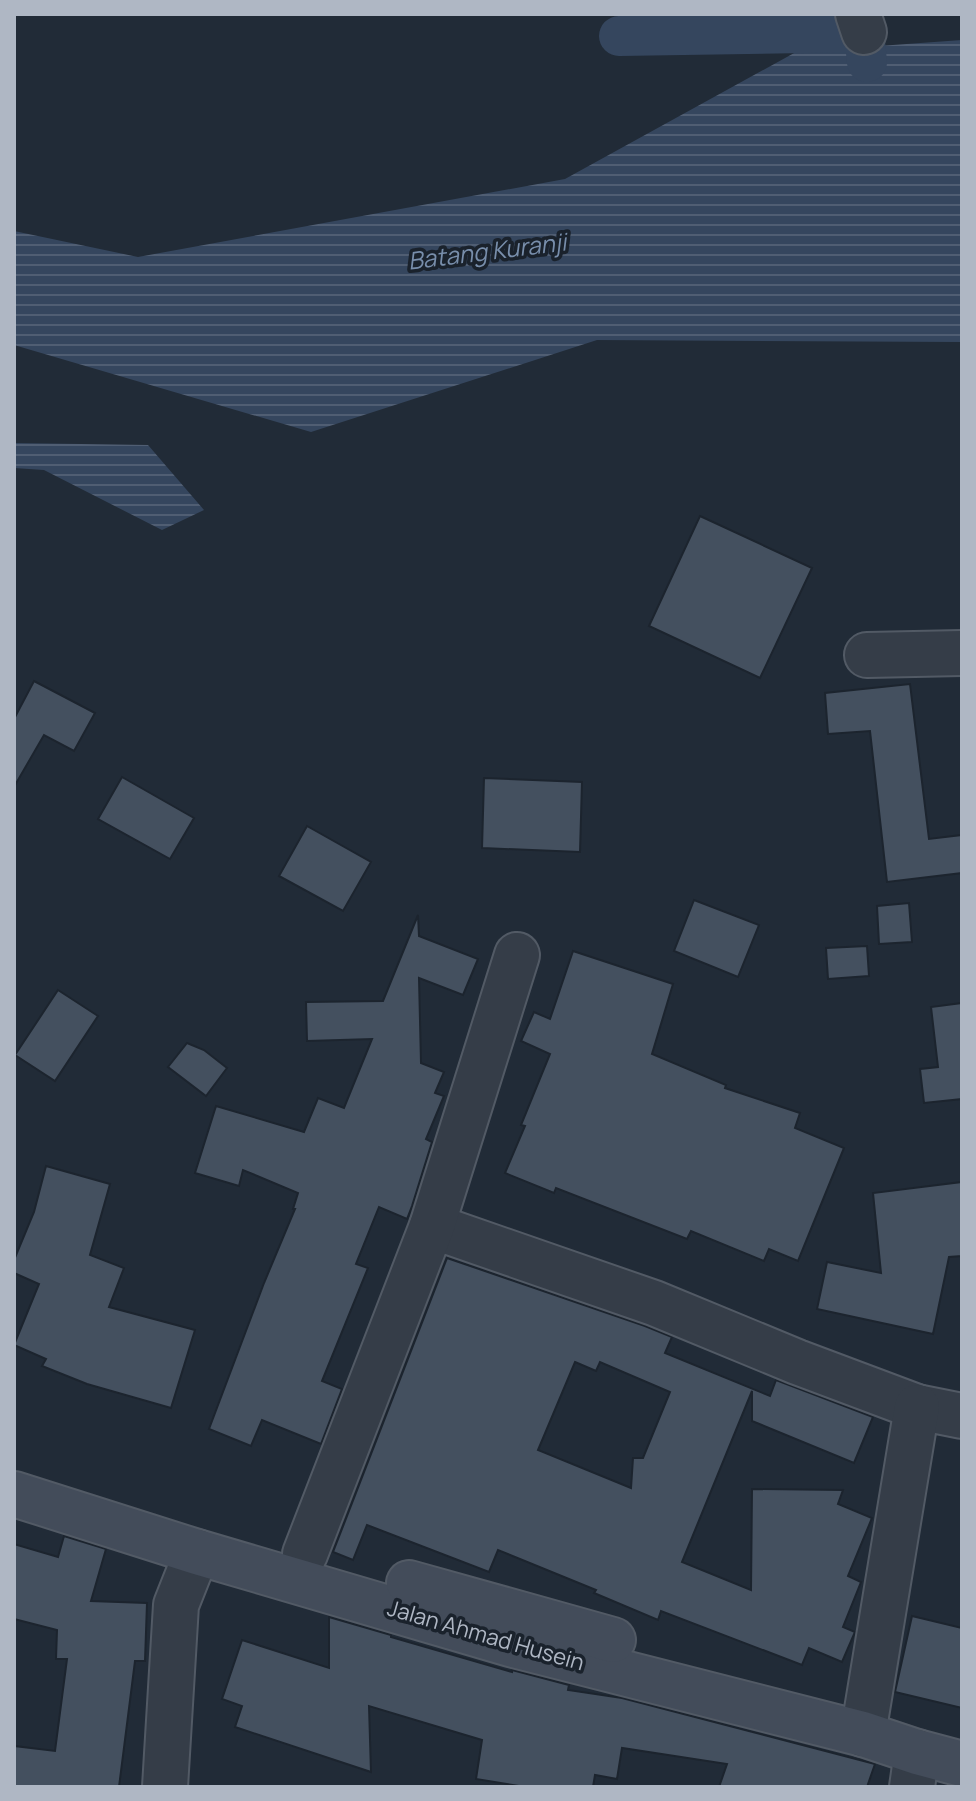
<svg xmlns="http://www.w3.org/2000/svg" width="976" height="1801" font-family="Manrope,sans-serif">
<defs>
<pattern id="water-rules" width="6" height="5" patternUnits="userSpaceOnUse" patternTransform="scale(2)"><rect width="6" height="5" fill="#35465e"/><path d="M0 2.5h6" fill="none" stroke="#505e73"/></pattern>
</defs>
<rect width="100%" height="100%" fill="#212b37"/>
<g fill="url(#water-rules)">
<polygon points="962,40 962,342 597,340 311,432 14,345 14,231 138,257 565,179 796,52"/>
<polygon points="14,443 148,445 204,510 162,530 44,470 14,468"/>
</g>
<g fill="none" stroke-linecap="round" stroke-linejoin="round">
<polyline stroke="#35465e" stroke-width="40" points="619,36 864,32 867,62"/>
</g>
<g fill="#44505f" stroke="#1c242e" stroke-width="2" fill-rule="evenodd">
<polygon points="700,516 812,568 760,678 649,626"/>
<polygon points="34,681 95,713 74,751 44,735 14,787 14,719"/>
<polygon points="910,684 929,839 962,835 962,873 887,882 870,731 828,734 825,693"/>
<polygon points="122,777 194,818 170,859 98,819"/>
<polygon points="484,778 582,782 580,852 482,848"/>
<polygon points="307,826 371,862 343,911 279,876"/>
<polygon points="694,900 759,925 738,977 674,951"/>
<polygon points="909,903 912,942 879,944 877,906"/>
<polygon points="418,915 419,936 478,959 463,995 419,978 421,1063 444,1072 435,1093 444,1096 426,1139 432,1142 412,1206 407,1219 379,1207 356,1264 368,1268 322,1381 342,1389 321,1444 262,1420 251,1446 209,1429 264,1283 295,1209 293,1209 298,1193 243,1170 239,1186 195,1173 216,1106 304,1132 318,1098 344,1108 372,1039 307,1041 306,1002 383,1001"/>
<polygon points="867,946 869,976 828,979 826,948"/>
<polygon points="573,951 673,984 652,1054 726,1085 725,1088 800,1113 795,1128 844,1148 798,1261 769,1249 764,1261 691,1231 687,1239 556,1188 554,1193 505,1173 525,1126 521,1125 550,1054 521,1041 534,1012 550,1019"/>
<polygon points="58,990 98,1016 55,1081 15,1055"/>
<polygon points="962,1003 962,1099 924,1103 920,1069 938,1067 931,1007"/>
<polygon points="187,1043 204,1050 227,1068 206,1096 168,1067"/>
<polygon points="46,1166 110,1184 90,1255 124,1268 109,1307 195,1330 171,1408 87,1384 42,1366 46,1359 14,1345 39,1284 14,1273 14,1260 34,1212"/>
<polygon points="962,1182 962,1256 949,1257 933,1334 817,1309 827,1262 881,1273 873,1193"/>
<path d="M447 1258 645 1326 672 1337 665 1353 770 1396 776 1380 873 1417 854 1463 752 1421V1391L682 1562 751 1590 752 1489 843 1490 838 1504 872 1518 848 1576 861 1582 843 1627 855 1632 842 1662 809 1648 802 1665 661 1611 658 1620 594 1593 596 1590 498 1550 489 1572 367 1525 353 1560 333 1552ZM575 1362 596 1371 600 1362 670 1392 643 1458H633L631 1488 538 1450Z"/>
<polygon points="64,1536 106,1549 91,1601 147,1603 145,1661 135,1661 119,1787 14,1787 14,1746 55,1751 67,1659 56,1659 57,1630 14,1619 14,1544 58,1557"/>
<polygon points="912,1616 962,1628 962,1708 895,1692"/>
<polygon points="329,1617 391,1635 391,1637 512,1672 512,1670 569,1685 568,1690 622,1698 875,1764 867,1787 719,1787 727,1764 622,1748 617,1779 595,1775 593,1787 525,1787 476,1779 482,1740 369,1706 371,1772 235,1727 242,1706 222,1699 242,1640 329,1668"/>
</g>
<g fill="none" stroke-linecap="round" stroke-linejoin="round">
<defs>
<g id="minor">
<polyline points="858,14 864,32"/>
<polyline points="867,655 962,653"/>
<polyline points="432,1226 654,1303 797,1362 917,1407 962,1416"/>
<polyline points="305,1554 432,1226 517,955"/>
<polyline points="863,1734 917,1407"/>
<polyline points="165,1787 176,1605 197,1552"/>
<polyline points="912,1787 917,1752"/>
</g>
<g id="secondary">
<polyline points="14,1494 197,1552 510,1644 863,1734 917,1752 962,1764"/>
<polyline points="409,1583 613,1640"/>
</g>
</defs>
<use href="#minor" stroke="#525a65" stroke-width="48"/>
<use href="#secondary" stroke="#525a65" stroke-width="48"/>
<use href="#minor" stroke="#353d48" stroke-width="44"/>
<use href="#secondary" stroke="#434c5a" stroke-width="44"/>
</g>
<g text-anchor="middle" stroke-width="7" stroke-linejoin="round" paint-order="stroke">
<g font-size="22" fill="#afb7c4" stroke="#1a222c">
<text transform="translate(486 1635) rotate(16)" y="8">Jalan Ahmad Husein</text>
</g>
<g font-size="24" font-style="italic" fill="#788eab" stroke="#1a222c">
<text transform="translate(487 252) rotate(-7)" y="8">Batang Kuranji</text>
</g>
</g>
<rect width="976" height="1801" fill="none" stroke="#afb7c4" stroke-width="32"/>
</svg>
